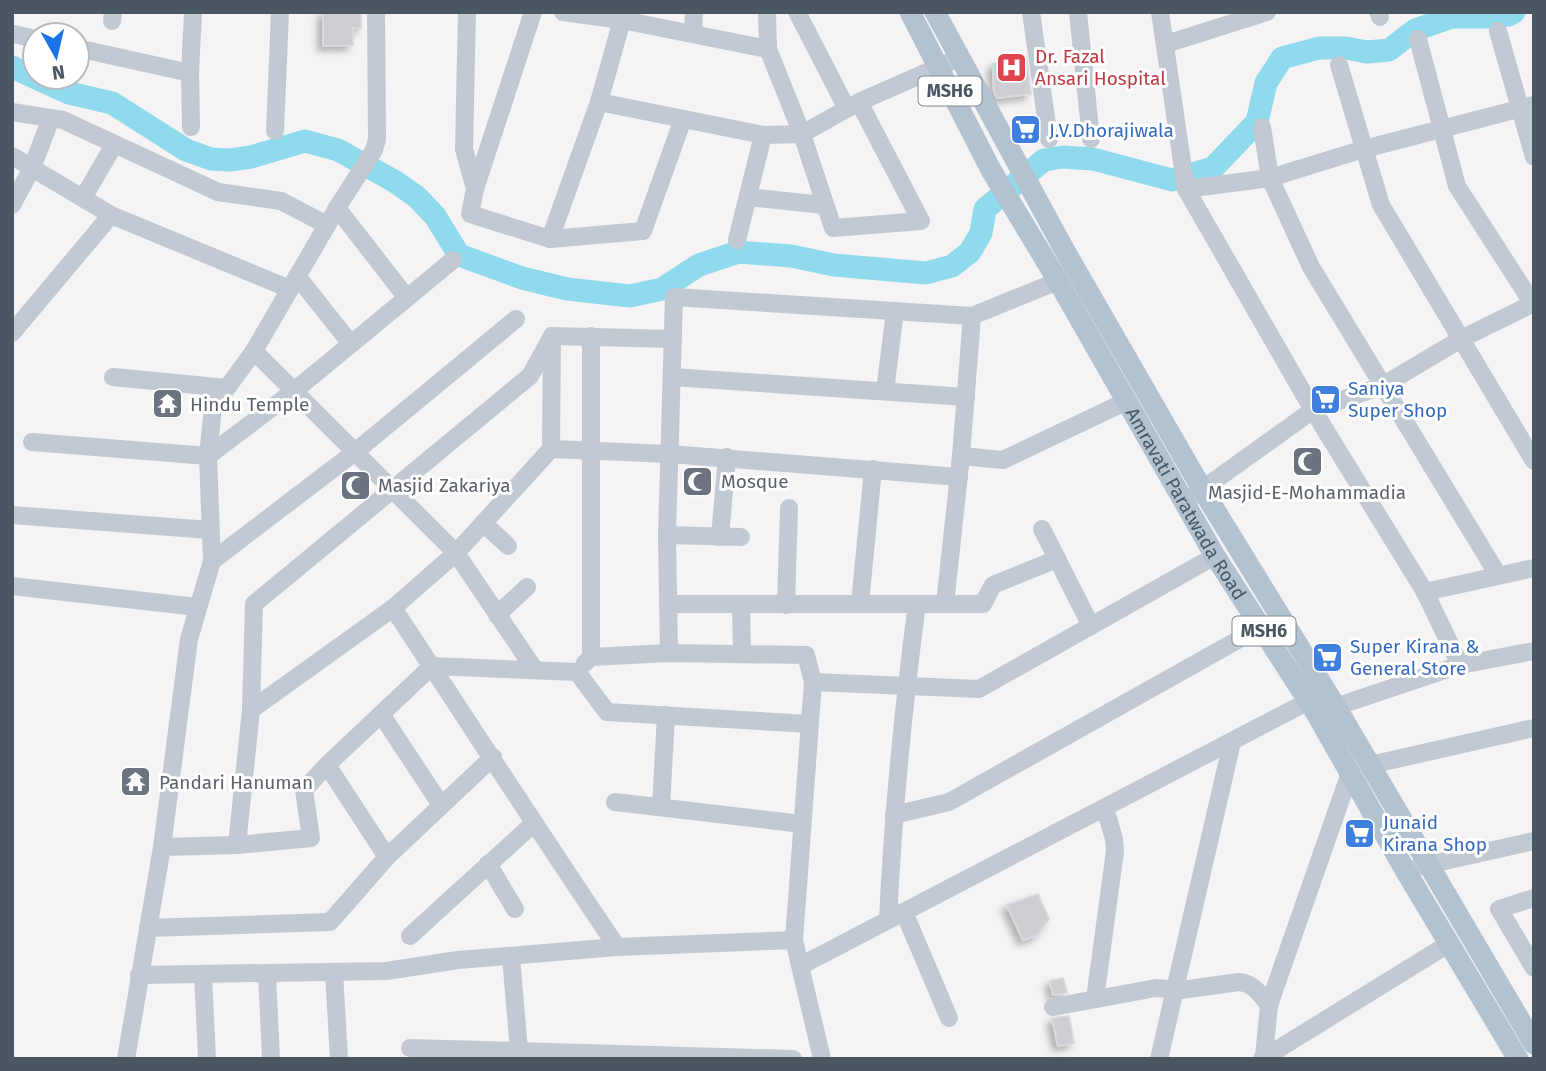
<svg xmlns="http://www.w3.org/2000/svg" width="1546" height="1071" font-family="'Fira Sans',sans-serif">
<defs>
<filter id="shadow"><feDropShadow dx="-5" dy="5" stdDeviation="3.5" flood-color="#0004"/></filter>
</defs>
<rect width="100%" height="100%" fill="#f5f3f3"/>
<g fill="none" stroke-linecap="round" stroke-linejoin="round">
<polyline stroke="#90daee" stroke-width="23" points="12,67 69,93 112,103 186,150 211,159 230,160 251,157 305,141 338,150 394,181 417,197 435,216 459,255 522,278 567,289 630,296 662,289 699,265 738,252 791,256 834,265 926,273 952,266 970,252 981,233 985,209 1044,160 1063,157 1093,159 1172,180 1213,168 1257,122 1266,83 1282,58 1319,48 1346,48 1367,52 1389,50 1415,30 1452,17 1490,17 1509,15 1514,12"/>
</g>
<g fill="#cdcfd5" stroke="#d7d9de" stroke-width="2" filter="url(#shadow)">
<polygon points="323,12 361,12 361,28 353,28 353,45 323,46"/>
<polygon points="1026,56 1031,94 997,98 994,92 993,64"/>
<polygon points="1038,894 1049,919 1037,935 1023,940 1007,905"/>
<polygon points="1063,978 1067,993 1053,995 1050,981"/>
<polygon points="1069,1016 1074,1043 1058,1046 1052,1018"/>
</g>
<g fill="none" stroke-linecap="round" stroke-linejoin="round">
<g stroke="#c1cad2" stroke-width="18">
<polyline points="467,12 464,149 475,189"/>
<polyline points="533,12 475,189 470,214 550,239 643,231 683,119"/>
<polyline points="563,12 622,20 768,49"/>
<polyline points="767,12 768,49 802,134 833,228 921,221 859,102"/>
<polyline points="797,12 847,109"/>
<polyline points="1031,12 1049,139"/>
<polyline points="1078,12 1091,139"/>
<polyline points="1160,12 1186,189 1313,410 1425,592 1460,665"/>
<polyline points="1378,12 1380,17"/>
<polyline points="112,21 113,12"/>
<polyline points="1498,31 1534,157"/>
<polyline points="14,34 35,39"/>
<polyline points="693,34 694,12"/>
<polyline points="1418,39 1457,186 1533,304"/>
<polyline points="1166,44 1267,12"/>
<polyline points="77,48 190,73"/>
<polyline points="1339,65 1381,205 1534,461"/>
<polyline points="599,102 763,135 802,134 859,102 950,62"/>
<polyline points="12,112 63,120 218,192 281,201 327,225"/>
<polyline points="191,127 190,73 193,12"/>
<polyline points="1262,127 1270,178 1311,267 1498,575"/>
<polyline points="275,131 280,12"/>
<polyline points="12,156 111,215 290,289"/>
<polyline points="1186,189 1270,178 1364,149 1534,105"/>
<polyline points="748,197 824,205"/>
<polyline points="83,198 114,145"/>
<polyline points="12,205 32,168 51,118"/>
<polyline points="337,208 407,298"/>
<polyline points="550,239 599,102 622,20"/>
<polyline points="737,240 763,135"/>
<polyline points="297,276 351,344"/>
<polyline points="12,333 111,215"/>
<polyline points="552,336 673,339"/>
<polyline points="254,351 456,553 535,670"/>
<polyline points="113,377 227,388"/>
<polyline points="672,377 966,397"/>
<polyline points="885,391 895,311"/>
<polyline points="32,442 208,456 294,391 453,260"/>
<polyline points="551,449 552,340"/>
<polyline points="961,456 1003,460 1127,401"/>
<polyline points="1193,496 1313,410 1382,386 1461,339 1534,303"/>
<polyline points="12,515 210,530"/>
<polyline points="483,523 508,546"/>
<polyline points="1042,529 1091,626"/>
<polyline points="667,535 741,537"/>
<polyline points="720,537 727,457"/>
<polyline points="212,561 355,452 516,319"/>
<polyline points="12,586 197,607"/>
<polyline points="1425,592 1534,568"/>
<polyline points="860,603 873,469"/>
<polyline points="668,604 983,604 993,585 1057,559"/>
<polyline points="945,604 961,456 972,316"/>
<polyline points="741,605 742,653"/>
<polyline points="786,605 789,508"/>
<path d="M393 608C468 721 541 835 617 947"/>
<polyline points="497,615 527,587"/>
<polyline points="669,653 667,535 674,297 972,316 1058,281"/>
<polyline points="591,657 591,336"/>
<polyline points="585,663 591,657 669,653 806,655 813,682"/>
<polyline points="251,710 393,608 456,553 551,449 670,454 959,477"/>
<polyline points="1326,710 1460,665 1534,651"/>
<polyline points="381,714 441,805"/>
<polyline points="327,765 387,857"/>
<polyline points="1370,765 1534,728"/>
<polyline points="615,802 802,824"/>
<polyline points="661,807 666,715"/>
<polyline points="894,815 949,802 1261,627"/>
<polyline points="237,845 251,710 254,604 530,376 552,336"/>
<polyline points="162,847 237,845 311,838 304,790 327,765 432,666 577,672 607,712 809,724"/>
<polyline points="488,864 515,909"/>
<polyline points="1418,867 1534,841"/>
<polyline points="1534,898 1499,909 1534,968"/>
<polyline points="904,912 949,1018"/>
<path d="M888 920C893 814 903 709 917 604"/>
<polyline points="148,928 330,922 387,857 493,757"/>
<polyline points="410,936 533,824"/>
<polyline points="511,957 519,1050"/>
<polyline points="802,965 1307,702"/>
<polyline points="334,972 339,1059"/>
<polyline points="267,974 271,1059"/>
<polyline points="139,975 386,971 458,960 617,947 794,940"/>
<polyline points="203,975 207,1059"/>
<polyline points="1095,999 1115,851 1114,839 1105,808"/>
<path d="M1053 1007 1156 988 1181 990 1239 982C1253 983 1261 995 1269 1005"/>
<polyline points="410,1048 793,1059"/>
<polyline points="1264,1057 1269,1005 1350,773"/>
<polyline points="126,1059 162,847 189,639 212,561 208,456 213,407 254,351 337,208 374,150 377,139 376,12"/>
<polyline points="822,1059 794,940 813,682 979,689 1215,556"/>
<polyline points="1159,1059 1232,742"/>
<polyline points="1262,1059 1450,943"/>
</g>
<g stroke="#b3c2d1" stroke-width="21">
<path id="s1" d="M910 12 991 170 1058 281 1215 556 1316 713 1405 870 1518 1059"/>
<polyline points="935,12 1065,251 1202,489 1336,707 1534,1044"/>
</g>
</g>
<defs>
<symbol id="hospital-square" viewBox="-11 -11 22 22"><rect x="-9" y="-9" width="18" height="18" rx="4" fill="#e0444e" stroke="#fff"/><path d="M-5-5h3v3.5h4V-5h3V5h-3V1.5h-4V5h-3Z" fill="#fff"/></symbol>
<symbol id="supermarket-square" viewBox="-11 -11 22 22"><rect x="-9" y="-9" width="18" height="18" rx="4" fill="#3f7fe0" stroke="#fff"/><path d="M-6-5.5h2.5l.6 2H6L4.5 2H-2.5L-4.4-4H-6ZM-1.5 3.2a1.3 1.3 0 1 0 .1 0ZM3 3.2a1.3 1.3 0 1 0 .1 0Z" fill="#fff"/></symbol>
<symbol id="temple-square" viewBox="-11 -11 22 22"><rect x="-9" y="-9" width="18" height="18" rx="4" fill="#6b7280" stroke="#fff"/><path d="M0-6L5-2H3V0L6.5 2.5H4V6H1.5V3h-3V6H-4V2.5H-6.5L-3 0V-2H-5Z" fill="#fff"/></symbol>
<symbol id="mosque-square" viewBox="-11 -11 22 22"><rect x="-9" y="-9" width="18" height="18" rx="4" fill="#6b7280" stroke="#fff"/><path d="M3.5-4.9A6 6 0 1 0 3.5 4.9A5 5 0 1 1 3.5-4.9Z" fill="#fff"/></symbol>
</defs>
<g fill-rule="evenodd">
<use href="#hospital-square" x="994" y="50" width="35" height="35"/>
<use href="#supermarket-square" x="1008" y="112" width="35" height="35"/>
<use href="#supermarket-square" x="1308" y="382" width="35" height="35"/>
<use href="#temple-square" x="150" y="386" width="35" height="35"/>
<use href="#mosque-square" x="1290" y="444" width="35" height="35"/>
<use href="#mosque-square" x="680" y="464" width="35" height="35"/>
<use href="#mosque-square" x="338" y="468" width="35" height="35"/>
<use href="#supermarket-square" x="1310" y="640" width="35" height="35"/>
<use href="#temple-square" x="118" y="764" width="35" height="35"/>
<use href="#supermarket-square" x="1342" y="816" width="35" height="35"/>
</g>
<g text-anchor="middle" stroke-width="6" stroke-linejoin="round" paint-order="stroke">
<g fill="#fff" stroke="#808990" stroke-width="2">
<rect x="918.5" y="76.5" width="63" height="29" rx="5"/>
<rect x="1232.5" y="616.5" width="63" height="29" rx="5"/>
</g>
<g font-size="18" font-weight="bold" fill="#4a5661">
<text x="950" y="97">MSH6</text>
<text x="1264" y="637">MSH6</text>
</g>
<g font-size="19" fill="#be3a42" stroke="#fff" text-anchor="start">
<text x="1035" y="63">Dr. Fazal<tspan x="1035" dy="22">Ansari Hospital</tspan></text>
</g>
<g font-size="19" fill="#366cbe" stroke="#fff" text-anchor="start">
<text x="1049" y="137">J.V.Dhorajiwala</text>
<text x="1348" y="395">Saniya<tspan x="1348" dy="22">Super Shop</tspan></text>
<text x="1350" y="653">Super Kirana &amp;<tspan x="1350" dy="22">General Store</tspan></text>
<text x="1383" y="829">Junaid<tspan x="1383" dy="22">Kirana Shop</tspan></text>
</g>
<g font-size="19" fill="#5b616d" stroke="#fff" text-anchor="start">
<text x="190" y="411">Hindu Temple</text>
<text x="721" y="488">Mosque</text>
<text x="378" y="492">Masjid Zakariya</text>
<text x="1307" y="499" text-anchor="middle">Masjid-E-Mohammadia</text>
<text x="159" y="789">Pandari Hanuman</text>
</g>
<g font-size="19" fill="#4a5661" stroke="#fff">
<text dy="7" stroke="none"><textPath href="#s1" startOffset="564">Amravati Paratwada Road</textPath></text>
</g>
</g>
<rect width="1546" height="1071" fill="none" stroke="#4a5661" stroke-width="28"/>
<g transform="translate(56 56) rotate(172)"><circle r="33" fill="#ffffff" stroke="#b7bbc0" stroke-width="2"/>
<path d="M0-5L12 26L0 18L-12 26Z" fill="#1a73e8"/>
<text y="-10" font-size="19" font-weight="bold" text-anchor="middle" fill="#4a5661">N</text>
</g>
</svg>
